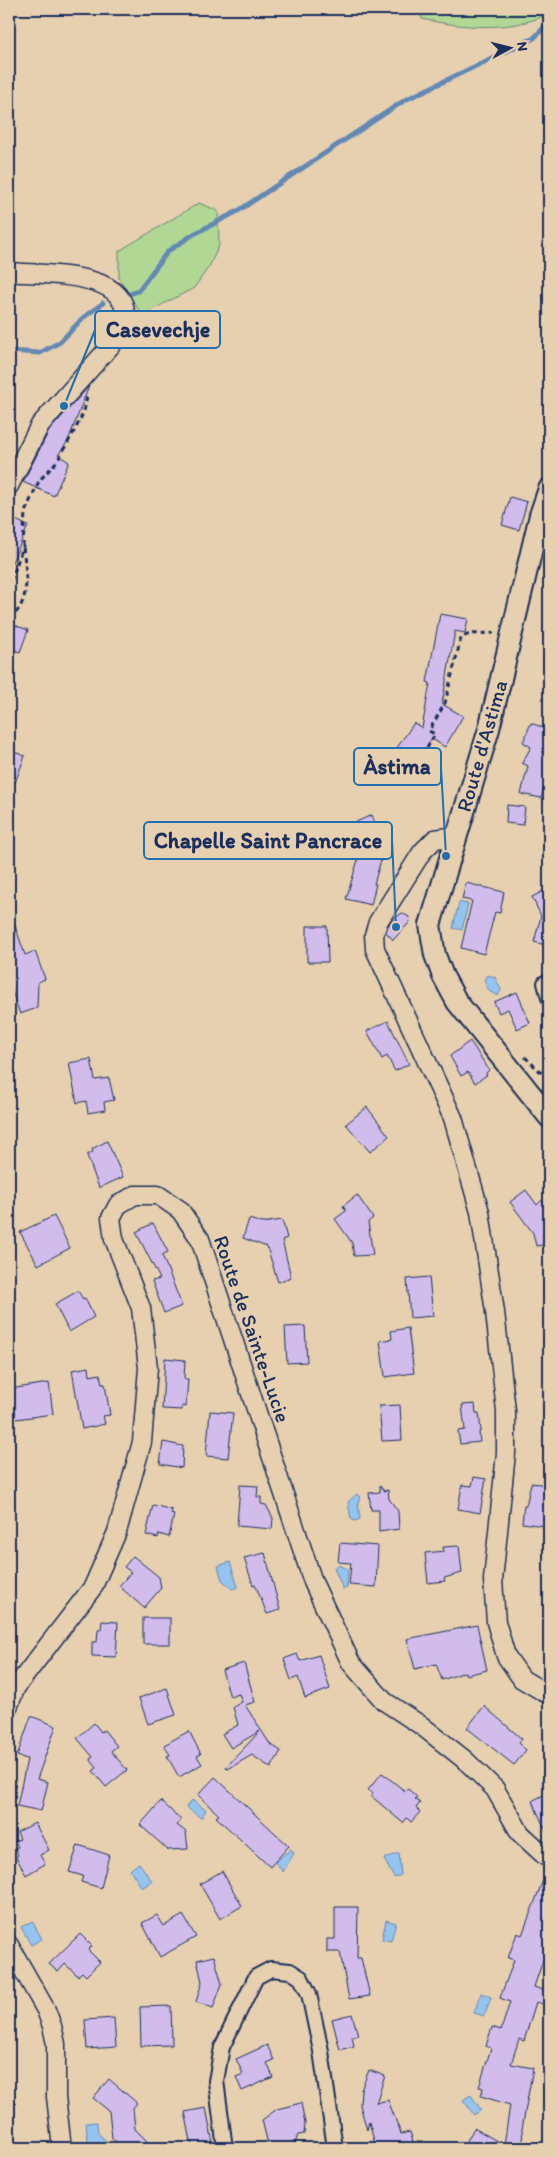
<svg xmlns="http://www.w3.org/2000/svg" width="558" height="2157" font-family="Itim,sans-serif">
<rect width="100%" height="100%" fill="#e6d0af"/>
<filter id="ink" filterUnits="userSpaceOnUse"><feTurbulence type="fractalNoise" baseFrequency=".02" numOctaves="2"/><feDisplacementMap in="SourceGraphic" scale="10" xChannelSelector="R" yChannelSelector="G"/><feConvolveMatrix kernelMatrix="1 2 1 2 8 2 1 2 1" color-interpolation-filters="sRGB"/></filter>
<g filter="url(#ink)">
<g fill="#b0d894" stroke="#668479">
<path d="M420 9H549V14C509 32 464 28 422 19Z"/>
<polygon points="199,203 218,211 219,245 210,265 194,288 142,315 119,278 119,251"/>
</g>
<g fill="#94c4ef" stroke="#6488b5">
<polygon points="459,902 468,904 462,930 453,928"/>
<polygon points="487,975 495,977 501,990 498,996 489,991 484,980"/>
<polygon points="357,1494 360,1497 358,1503 360,1519 355,1521 351,1519 348,1502"/>
<polygon points="230,1562 238,1587 232,1589 222,1580 218,1566"/>
<polygon points="338,1565 348,1569 347,1588 343,1589 334,1568"/>
<polygon points="192,1800 206,1810 201,1818 186,1807"/>
<polygon points="291,1849 294,1853 283,1872 275,1862"/>
<polygon points="399,1853 401,1875 394,1878 384,1859"/>
<polygon points="139,1863 152,1881 142,1888 130,1870"/>
<polygon points="386,1920 396,1923 391,1941 382,1939"/>
<polygon points="32,1921 42,1939 31,1945 21,1927"/>
<polygon points="481,1993 491,1997 484,2016 474,2013"/>
<polygon points="471,2095 481,2110 474,2115 463,2100"/>
<polygon points="97,2122 98,2133 111,2146 109,2148 96,2148 88,2143 86,2123"/>
</g>
<g fill="none" stroke-linecap="round" stroke-linejoin="round">
<g stroke="#6488b5" stroke-width="5">
<polyline points="127,295 138,291 168,251 194,234 238,211 405,100 534,38 549,22"/>
<polyline points="9,351 40,353 60,342 84,317 103,303"/>
</g>
</g>
<g fill="#d2bcec" stroke="#1b2f5e">
<polygon points="89,386 68,441 58,455 69,462 54,496 23,482 49,431"/>
<polygon points="510,497 527,502 519,530 502,525"/>
<polygon points="14,519 28,526 9,569 9,530"/>
<polygon points="440,614 468,619 465,633 455,631 442,704 463,716 445,747 432,739 415,762 417,753 414,750 404,764 392,755 414,723 422,728 430,683 427,682"/>
<polygon points="9,623 28,630 20,652 9,648"/>
<polygon points="531,723 549,730 549,770 541,798 521,794 528,766 522,763 531,747 523,742"/>
<polygon points="9,750 25,756 10,796 9,796"/>
<polygon points="507,805 525,807 523,825 506,823"/>
<polygon points="372,815 378,831 384,833 380,845 385,846 374,884 376,884 371,905 346,899 364,840 356,822"/>
<polygon points="466,883 504,892 500,913 495,912 484,954 461,948 472,901 462,899"/>
<polygon points="549,888 549,946 534,942 541,916 532,897"/>
<polygon points="402,913 409,917 410,922 393,940 386,932 388,926 392,920"/>
<polygon points="9,914 11,914 25,955 35,951 45,979 38,982 37,1008 20,1014 9,983"/>
<polygon points="307,926 327,926 328,962 307,962"/>
<polygon points="517,992 530,1023 517,1029 508,1009 499,1013 494,1002"/>
<polygon points="388,1021 409,1064 395,1071 387,1056 382,1059 367,1031"/>
<polygon points="470,1041 489,1070 486,1073 487,1075 475,1083 468,1072 461,1076 450,1056"/>
<polygon points="91,1059 95,1080 109,1078 114,1100 104,1102 105,1110 88,1113 86,1101 77,1103 69,1063"/>
<polygon points="367,1107 389,1136 370,1152 346,1124"/>
<polygon points="107,1141 123,1177 99,1188 87,1155 93,1152 92,1149"/>
<polygon points="526,1190 537,1205 542,1200 549,1210 549,1244 536,1246 533,1233 510,1202"/>
<polygon points="357,1195 373,1218 368,1222 373,1255 354,1256 352,1243 335,1219 346,1211 343,1206"/>
<polygon points="54,1216 70,1248 38,1265 20,1232"/>
<polygon points="249,1219 262,1223 282,1220 287,1238 282,1240 291,1277 278,1282 267,1247 243,1238"/>
<polygon points="153,1223 168,1252 162,1255 182,1306 164,1313 152,1281 160,1279 136,1232"/>
<polygon points="429,1277 433,1316 410,1318 407,1279"/>
<polygon points="78,1291 83,1299 85,1298 94,1317 69,1332 55,1304"/>
<polygon points="305,1326 307,1362 287,1363 285,1327"/>
<polygon points="408,1328 414,1373 385,1377 380,1341 392,1339 391,1331"/>
<polygon points="165,1358 185,1360 184,1379 188,1379 186,1407 182,1406 182,1410 162,1409"/>
<polygon points="89,1367 90,1376 100,1374 102,1384 105,1384 110,1415 103,1416 105,1424 82,1429 72,1370"/>
<polygon points="49,1383 53,1414 9,1420 9,1389"/>
<polygon points="475,1404 476,1413 479,1413 481,1431 479,1432 480,1442 460,1444 458,1431 465,1430 462,1405"/>
<polygon points="400,1405 402,1440 382,1441 379,1406"/>
<polygon points="210,1411 233,1413 228,1458 206,1456"/>
<polygon points="163,1442 183,1446 182,1468 160,1464"/>
<polygon points="474,1477 486,1479 480,1513 458,1509 462,1485 472,1486"/>
<polygon points="531,1483 549,1485 549,1514 546,1514 545,1526 522,1523 524,1506 526,1506"/>
<polygon points="240,1485 258,1486 257,1497 261,1497 261,1504 266,1505 273,1518 272,1529 237,1526"/>
<polygon points="380,1486 384,1491 388,1490 389,1499 398,1511 399,1529 379,1532 379,1510 371,1510 369,1493 380,1492"/>
<polygon points="153,1505 172,1510 171,1514 174,1515 169,1537 159,1534 158,1538 146,1535"/>
<polygon points="340,1543 378,1546 376,1587 349,1585 351,1563 338,1562"/>
<polygon points="459,1546 462,1573 444,1578 445,1581 428,1583 425,1553 444,1551 443,1547"/>
<polygon points="265,1553 280,1610 267,1614 255,1584 253,1585 244,1558"/>
<polygon points="133,1556 159,1577 161,1588 144,1608 119,1586 131,1572 124,1567"/>
<rect x="143" y="1618" width="27" height="26"/>
<polygon points="102,1621 118,1622 116,1657 92,1656 92,1642 97,1642 98,1629 101,1629"/>
<polygon points="477,1625 487,1670 466,1675 465,1672 442,1680 436,1664 415,1669 407,1639"/>
<polygon points="297,1654 300,1661 319,1655 330,1689 305,1698 298,1677 291,1680 284,1659"/>
<polygon points="244,1663 255,1702 245,1705 270,1744 281,1751 271,1768 252,1755 228,1769 226,1767 260,1731 231,1748 222,1734 238,1725 233,1707 242,1702 239,1694 230,1697 222,1670"/>
<polygon points="167,1688 176,1715 148,1724 139,1698"/>
<polygon points="484,1706 522,1739 519,1743 526,1750 514,1765 467,1728"/>
<polygon points="31,1716 56,1726 37,1779 48,1782 41,1811 17,1806 27,1759 17,1756"/>
<polygon points="94,1723 101,1732 104,1730 117,1746 111,1751 127,1770 106,1787 93,1771 97,1768 90,1759 93,1757 77,1738"/>
<polygon points="189,1731 201,1754 197,1756 202,1764 179,1777 167,1756 170,1755 164,1745"/>
<polygon points="382,1773 405,1791 408,1789 417,1797 415,1799 420,1803 416,1808 420,1812 411,1822 407,1818 403,1823 371,1796 373,1794 368,1790"/>
<polygon points="215,1777 289,1846 270,1867 216,1817 219,1815 198,1795"/>
<polygon points="549,1792 549,1837 532,1801"/>
<polygon points="161,1801 181,1820 177,1825 186,1832 188,1849 168,1850 140,1825"/>
<polygon points="35,1823 49,1850 40,1855 45,1864 26,1875 16,1857 18,1855 15,1848 18,1847 15,1841 20,1839 17,1832"/>
<polygon points="78,1845 109,1855 101,1888 81,1882 83,1876 69,1872"/>
<polygon points="548,1867 549,1953 546,1951 534,1987 549,1992 549,2006 536,2002 524,2041 519,2039 511,2064 533,2068 522,2129 523,2148 463,2148 474,2128 504,2145 510,2105 481,2096 483,2088 479,2087 491,2048 486,2046 492,2027 501,2030 510,2002 500,1998 514,1960 508,1958 517,1933 522,1935"/>
<polygon points="222,1871 242,1906 220,1919 200,1884"/>
<polygon points="335,1907 358,1907 357,1958 361,1958 370,1996 349,1999 340,1952 327,1952 327,1939 335,1939"/>
<polygon points="157,1915 164,1926 183,1915 196,1937 160,1957 142,1923"/>
<polygon points="80,1934 92,1946 88,1950 100,1962 86,1976 82,1972 78,1976 65,1964 58,1972 49,1964"/>
<polygon points="214,1956 222,1984 213,2008 196,2002 202,1982 197,1960"/>
<polygon points="171,2006 172,2045 141,2046 140,2007"/>
<polygon points="352,2014 358,2035 352,2036 354,2046 340,2050 332,2019"/>
<polygon points="114,2018 116,2047 87,2049 85,2020"/>
<polygon points="267,2045 274,2060 267,2063 273,2077 242,2091 236,2077 243,2074 236,2059"/>
<polygon points="369,2070 385,2076 376,2103 388,2100 401,2134 410,2132 415,2148 376,2148 369,2122 367,2130 360,2105 361,2090"/>
<polygon points="109,2079 137,2103 133,2108 135,2129 147,2141 140,2148 123,2148 112,2138 109,2111 93,2098"/>
<polygon points="301,2103 305,2123 304,2134 298,2135 295,2144 269,2148 262,2120 277,2109"/>
<polygon points="206,2108 214,2148 197,2148 196,2145 192,2146 185,2112"/>
</g>
<g fill="none" stroke-linecap="round" stroke-linejoin="round">
<defs>
<g id="minor">
<polyline points="545,983 549,998"/>
<polyline points="225,2148 216,2081 222,2047 256,1977 271,1969 290,1971 301,1978 309,1994 321,2051 335,2148"/>
</g>
<g id="tertiary">
<path d="M9 272C49 276 144 269 122 333L40 425 9 486"/>
<polyline points="456,836 435,839 422,852 378,922 374,935 375,949 453,1118 480,1212 495,1312 506,1411 506,1453 493,1580 496,1622 506,1656 522,1679 549,1695"/>
<polyline points="9,1705 16,1687 93,1587 117,1532 142,1442 148,1368 141,1308 114,1239 111,1218 118,1205 135,1195 158,1195 180,1210 200,1239 313,1582 351,1663 384,1701 422,1726 465,1760 495,1789 520,1833 545,1856 549,1856"/>
<polyline points="9,1945 46,2010 52,2026 56,2044 56,2097 62,2148"/>
</g>
<polyline id="secondary" points="549,489 540,515 489,729 430,925 435,955 443,976 457,1002 549,1117"/>
</defs>
<use href="#minor" stroke="#1b2f5e" stroke-width="18"/>
<use href="#tertiary" stroke="#1b2f5e" stroke-width="21"/>
<use href="#secondary" stroke="#1b2f5e" stroke-width="24"/>
<g stroke="#1b2f5e" stroke-width="3" stroke-dasharray="5 4" stroke-linecap="butt">
<polyline points="9,579 12,578 23,546 25,512 39,481 58,460 76,428 84,411 87,397"/>
<path d="M9 619C32 603 26 571 23 547"/>
<polyline points="418,764 435,734 429,731 445,703 461,638 469,634 494,633"/>
<polyline points="525,1057 549,1080"/>
</g>
<use href="#minor" stroke="#e6d0af" stroke-width="14"/>
<use href="#tertiary" stroke="#e6d0af" stroke-width="18"/>
<use href="#secondary" stroke="#e6d0af" stroke-width="20"/>
</g>
</g>
<g text-anchor="middle" stroke-width="4" stroke-linejoin="round" paint-order="stroke">
<g font-size="21" fill="#1b2f5e" stroke="#e6d0af">
<text transform="translate(482 746) rotate(-74)" y="7">Route d'Astima</text>
<text transform="translate(252 1329) rotate(71)" y="7">Route de Sainte-Lucie</text>
</g>
</g>
<path fill="none" stroke="#1f6fb2" stroke-width="2" d="M64 406L95 330M446 856L441 767M396 927L392 840"/>
<g fill="#1f6fb2" stroke="#e6d0af" stroke-width="2">
<circle cx="64" cy="406" r="5"/>
<circle cx="446" cy="856" r="5"/>
<circle cx="396" cy="927" r="5"/>
</g>
<g fill="#e6d0af" stroke="#1f6fb2" stroke-width="2">
<rect x="95" y="311" width="125" height="37" rx="5"/>
<rect x="354" y="748" width="87" height="37" rx="5"/>
<rect x="144" y="822" width="248" height="37" rx="5"/>
</g>
<g font-size="22" text-anchor="middle" font-weight="bold" fill="#1b2f5e">
<text x="158" y="337">Casevechje</text>
<text x="397" y="774">Àstima</text>
<text x="268" y="848">Chapelle Saint Pancrace</text>
</g>
<rect width="558" height="2157" fill="none" stroke="#e6d0af" stroke-width="30"/>
<rect x="15" y="15" width="528" height="2127" fill="none" stroke="#1b2f5e" stroke-width="2" filter="url(#ink)"/>
<g transform="translate(510 48) rotate(83)" stroke="#e6d0af" stroke-width="4" paint-order="stroke">
<path d="M0-4L9 19L0 12L-9 19Z" fill="#1b2f5e"/>
<text y="-8" font-size="14" font-weight="bold" text-anchor="middle" fill="#1b2f5e">N</text>
</g>
</svg>
